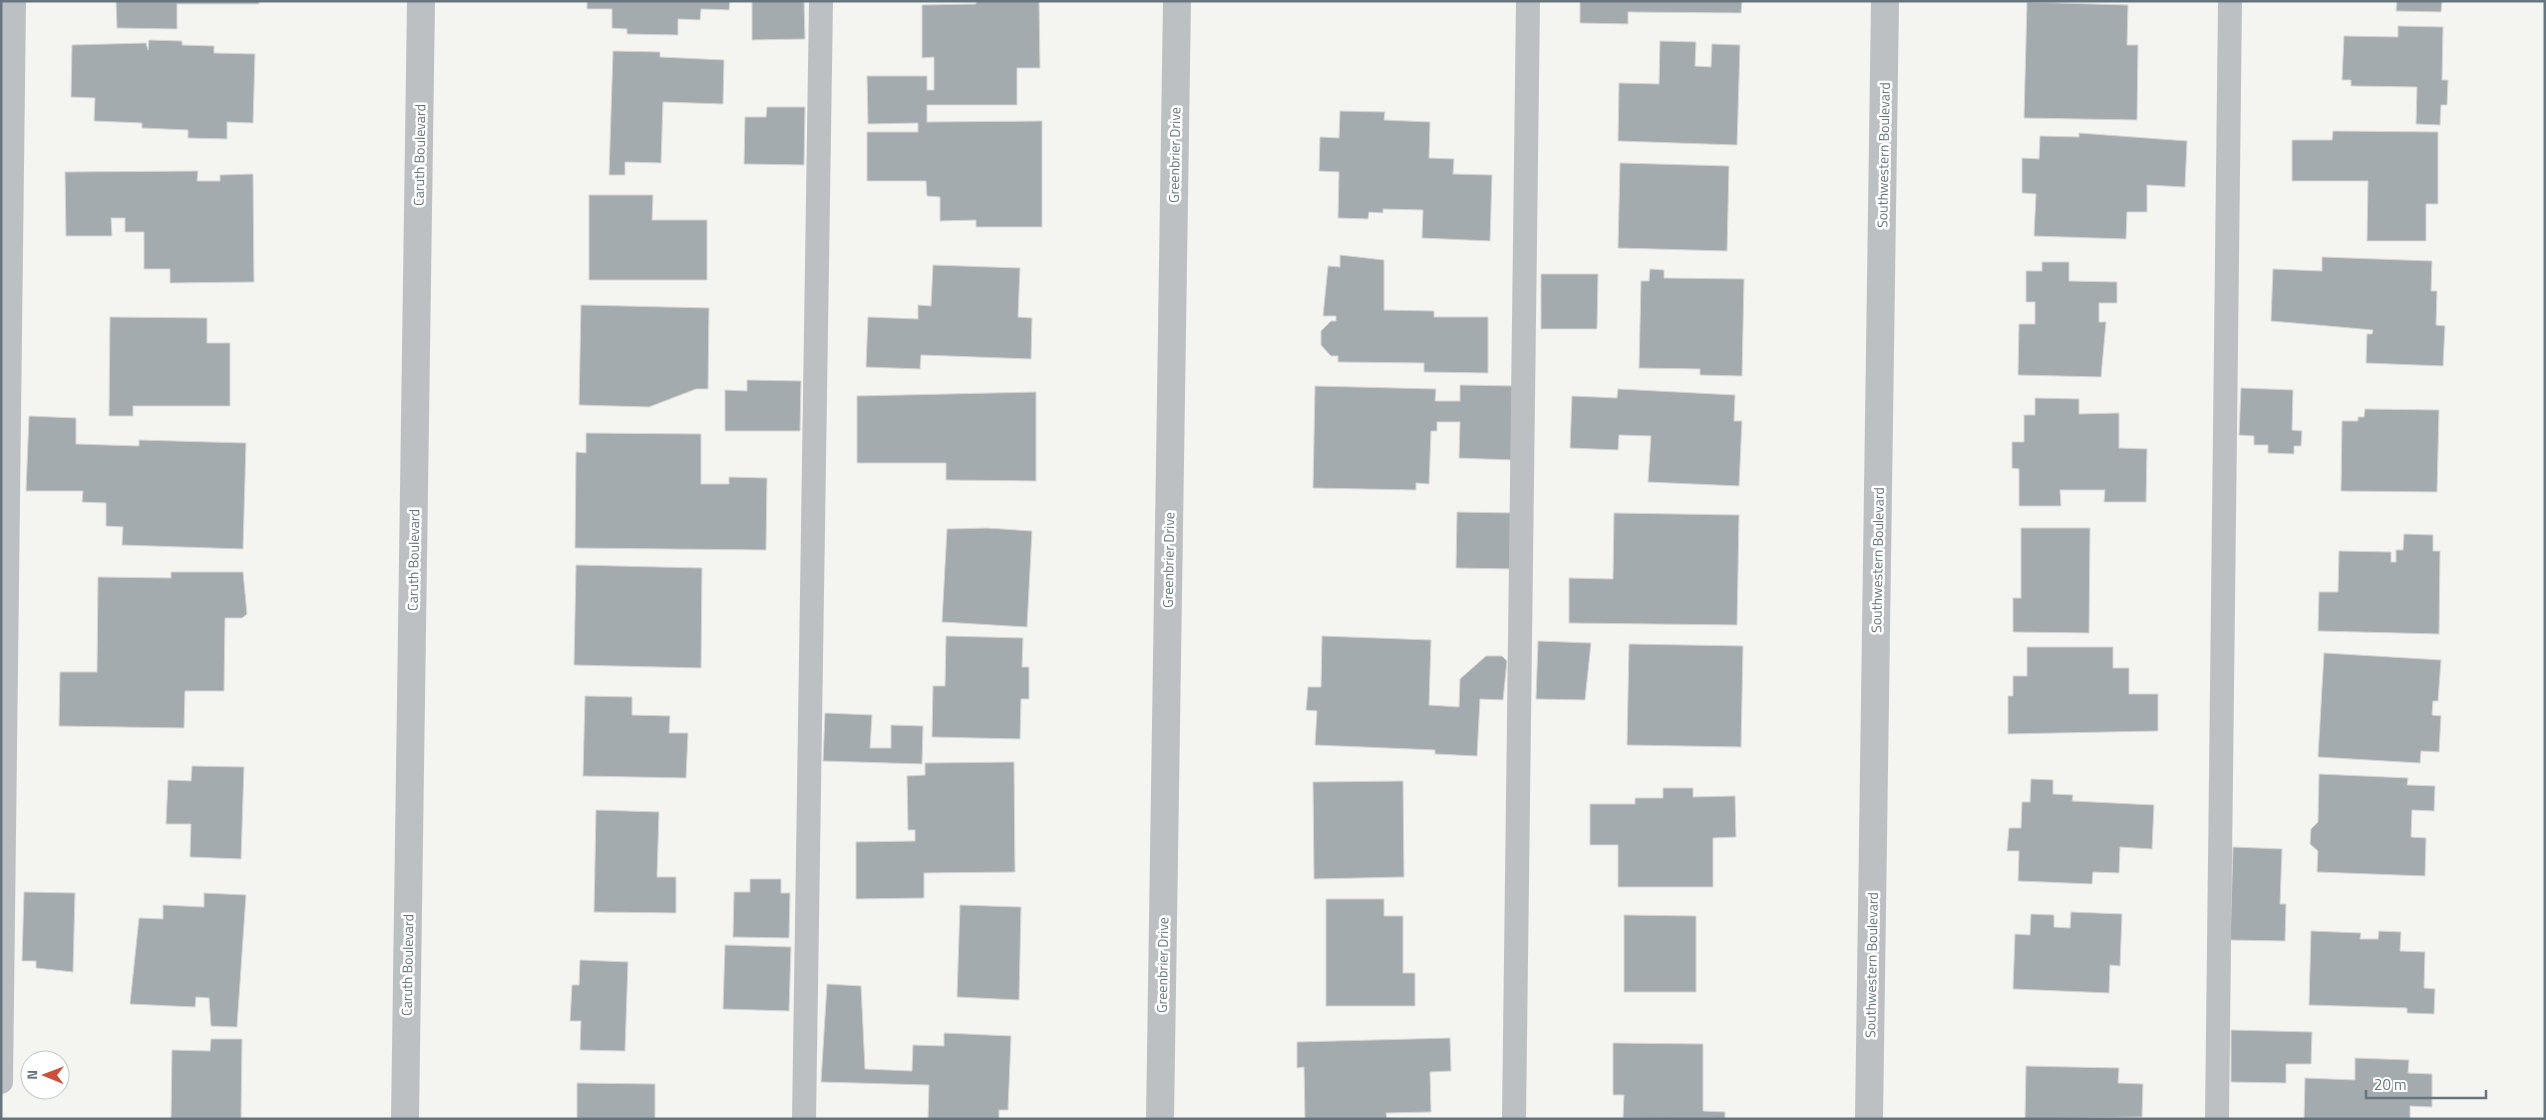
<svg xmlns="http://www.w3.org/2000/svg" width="2546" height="1120" font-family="'Titillium Web',sans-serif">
  <rect width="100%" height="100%" fill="#f4f4f1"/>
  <g fill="#a4abaf" stroke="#d6d5d4">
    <path d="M 116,1 L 259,1 L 259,4 L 177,4 L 177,29 L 117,28 Z"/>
    <path d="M 587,1 L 730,1 L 729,10 L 701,9 L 700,20 L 678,19 L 678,35 L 627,34 L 627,29 L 612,28 L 612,9 L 587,9 Z"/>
    <path d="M 752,1 L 804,1 L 805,39 L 752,40 Z"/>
    <path d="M 976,1 L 1039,1 L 1040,68 L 1017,68 L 1017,105 L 927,105 L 927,122 L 1042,121 L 1042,227 L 976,227 L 976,220 L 940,221 L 940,197 L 927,196 L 926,181 L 867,181 L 867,132 L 918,132 L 918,123 L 868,124 L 867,76 L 927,76 L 927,90 L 934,90 L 934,57 L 922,58 L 922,5 L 976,4 Z"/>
    <path d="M 1580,1 L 1742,1 L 1741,13 L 1628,12 L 1628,24 L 1580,23 Z"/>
    <path d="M 2397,1 L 2442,1 L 2441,12 L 2396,11 Z"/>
    <path d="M 2027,2 L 2128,5 L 2127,45 L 2138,45 L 2137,120 L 2024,118 Z"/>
    <path d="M 2398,26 L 2443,27 L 2442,80 L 2448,80 L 2447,105 L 2441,105 L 2440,125 L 2416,124 L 2417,87 L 2351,86 L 2351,80 L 2342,80 L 2344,36 L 2398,37 Z"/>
    <path d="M 149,40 L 182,41 L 182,45 L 214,46 L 214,53 L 255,54 L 253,123 L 227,122 L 227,139 L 188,138 L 188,130 L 142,128 L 142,123 L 94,121 L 95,98 L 71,97 L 72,45 L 146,43 L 148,50 Z"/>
    <path d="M 1660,41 L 1696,42 L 1695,66 L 1711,67 L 1712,44 L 1740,45 L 1737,145 L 1618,141 L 1619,83 L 1659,84 Z"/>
    <path d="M 613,51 L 660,52 L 660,57 L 724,60 L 723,104 L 663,102 L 661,163 L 625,162 L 625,175 L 609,175 Z"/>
    <path d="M 767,107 L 805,107 L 804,165 L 744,164 L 745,117 L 766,117 Z"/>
    <path d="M 1340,111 L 1385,112 L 1384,120 L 1430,122 L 1429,158 L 1454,159 L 1453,174 L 1492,175 L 1490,241 L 1422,238 L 1423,210 L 1383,209 L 1383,213 L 1369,212 L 1368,219 L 1338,218 L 1339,172 L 1319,171 L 1320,137 L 1339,138 Z"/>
    <path d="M 2333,131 L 2438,132 L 2438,204 L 2426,204 L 2426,241 L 2367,241 L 2368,181 L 2292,181 L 2292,140 L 2332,140 Z"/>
    <path d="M 2079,133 L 2187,141 L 2185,187 L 2147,185 L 2147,212 L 2127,212 L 2126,239 L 2034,236 L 2036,194 L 2022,193 L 2022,158 L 2039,159 L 2040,136 L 2079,137 Z"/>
    <path d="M 1620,163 L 1729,166 L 1727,251 L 1618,248 Z"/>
    <path d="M 198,171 L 197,181 L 220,181 L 220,175 L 253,174 L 254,282 L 170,283 L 170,269 L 144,269 L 144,232 L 125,232 L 125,218 L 111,218 L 112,236 L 66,236 L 65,172 Z"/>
    <path d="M 589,195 L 653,195 L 652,220 L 707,220 L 707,280 L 589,280 Z"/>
    <path d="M 1340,255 L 1384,260 L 1384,310 L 1434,311 L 1434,317 L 1488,317 L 1488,373 L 1424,372 L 1424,363 L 1338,362 L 1338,356 L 1331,356 L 1321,345 L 1321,331 L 1331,321 L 1336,321 L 1336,316 L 1323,316 L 1328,266 L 1340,267 Z"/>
    <path d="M 2322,257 L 2432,261 L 2431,291 L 2437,291 L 2436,325 L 2445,326 L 2443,366 L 2366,363 L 2367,334 L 2372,334 L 2373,330 L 2271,321 L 2273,269 L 2322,271 Z"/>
    <path d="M 2042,262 L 2069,262 L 2069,281 L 2117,282 L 2117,303 L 2099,303 L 2099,322 L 2106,322 L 2101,377 L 2018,375 L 2019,324 L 2035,324 L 2035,302 L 2026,302 L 2026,271 L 2042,271 Z"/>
    <path d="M 933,265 L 1020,268 L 1018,317 L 1032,318 L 1031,359 L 921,355 L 920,369 L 866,367 L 868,317 L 918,319 L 918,305 L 931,306 Z"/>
    <path d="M 1650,269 L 1664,270 L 1664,278 L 1744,279 L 1742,376 L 1700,375 L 1700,369 L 1639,368 L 1641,281 L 1649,281 Z"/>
    <path d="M 1541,274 L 1598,274 L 1597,329 L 1541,329 Z"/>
    <path d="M 581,305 L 709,308 L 708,389 L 696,389 L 649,407 L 579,405 Z"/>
    <path d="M 110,317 L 207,318 L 207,343 L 230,343 L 230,406 L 133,406 L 133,416 L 109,416 Z"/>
    <path d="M 747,380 L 801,381 L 800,431 L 725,431 L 725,390 L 747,391 Z"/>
    <path d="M 1460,385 L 1513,386 L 1512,460 L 1459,458 L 1460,422 L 1437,422 L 1437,431 L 1431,431 L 1429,484 L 1416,483 L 1416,490 L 1313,488 L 1315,386 L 1436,389 L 1435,401 L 1460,401 Z"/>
    <path d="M 2241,388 L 2293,390 L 2292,430 L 2302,431 L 2301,446 L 2294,446 L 2294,454 L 2268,453 L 2268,445 L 2254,445 L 2254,436 L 2239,435 Z"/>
    <path d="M 1618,389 L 1735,395 L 1734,421 L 1742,421 L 1739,486 L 1648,482 L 1651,436 L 1619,435 L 1618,450 L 1570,448 L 1572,396 L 1617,398 Z"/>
    <path d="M 1036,392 L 1036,481 L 946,480 L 946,463 L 857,463 L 857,396 Z"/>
    <path d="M 2035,398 L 2079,399 L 2079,414 L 2119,413 L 2119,448 L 2147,449 L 2146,502 L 2104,502 L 2105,490 L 2060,490 L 2061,506 L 2019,506 L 2019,469 L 2012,468 L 2012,442 L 2024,442 L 2024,415 L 2035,415 Z"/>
    <path d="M 2365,409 L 2439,410 L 2437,492 L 2341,491 L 2342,421 L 2358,421 L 2358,417 L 2364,417 Z"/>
    <path d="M 29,416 L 76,418 L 76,444 L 139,446 L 139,440 L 246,443 L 243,549 L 122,545 L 123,527 L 106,526 L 106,503 L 82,502 L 83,491 L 26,491 Z"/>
    <path d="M 586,433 L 701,434 L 701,484 L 729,484 L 729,477 L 767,478 L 766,550 L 575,548 L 576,452 L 586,453 Z"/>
    <path d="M 1457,512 L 1515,513 L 1514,569 L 1456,568 Z"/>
    <path d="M 1614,513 L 1739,515 L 1737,625 L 1569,623 L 1569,578 L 1613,579 Z"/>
    <path d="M 987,528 L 1032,531 L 1027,627 L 942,622 L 947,529 Z"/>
    <path d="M 2021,528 L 2090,528 L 2089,633 L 2013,632 L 2013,598 L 2021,598 Z"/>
    <path d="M 2404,534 L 2433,535 L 2433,551 L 2440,551 L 2439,634 L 2318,631 L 2319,592 L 2338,592 L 2339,551 L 2391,552 L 2391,562 L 2396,562 L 2396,550 L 2403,550 Z"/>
    <path d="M 576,565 L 702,568 L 701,668 L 574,665 Z"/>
    <path d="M 171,572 L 243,572 L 247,614 L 242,618 L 225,618 L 224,691 L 185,691 L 184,728 L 59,726 L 60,672 L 97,672 L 98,577 L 171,578 Z"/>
    <path d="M 946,636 L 1023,638 L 1022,667 L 1029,667 L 1029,699 L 1021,699 L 1020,739 L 932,737 L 933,686 L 945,686 Z"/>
    <path d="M 1322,636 L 1431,640 L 1429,705 L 1459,707 L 1460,679 L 1486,656 L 1502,656 L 1507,661 L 1503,700 L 1480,699 L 1477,756 L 1435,754 L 1435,750 L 1315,745 L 1317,711 L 1306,710 L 1308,687 L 1321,687 Z"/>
    <path d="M 1538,641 L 1591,643 L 1585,700 L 1536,699 Z"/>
    <path d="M 1629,644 L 1743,646 L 1741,747 L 1627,745 Z"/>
    <path d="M 2027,647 L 2113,647 L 2113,668 L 2129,668 L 2129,694 L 2158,694 L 2158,731 L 2008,734 L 2008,696 L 2013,696 L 2013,676 L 2027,676 Z"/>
    <path d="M 2324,653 L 2441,660 L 2438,701 L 2433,701 L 2432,715 L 2441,716 L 2439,752 L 2421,751 L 2420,763 L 2318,757 Z"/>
    <path d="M 585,696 L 632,697 L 632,715 L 670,716 L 669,733 L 688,733 L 686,778 L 583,776 Z"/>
    <path d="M 825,713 L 872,715 L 870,748 L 891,748 L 891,725 L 923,726 L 922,764 L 823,761 Z"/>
    <path d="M 1014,762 L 1015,872 L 924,873 L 924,898 L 856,899 L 856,842 L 915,841 L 915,830 L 908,830 L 907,776 L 925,775 L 925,763 Z"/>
    <path d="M 192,766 L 244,767 L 241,859 L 190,857 L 191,824 L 166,824 L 168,780 L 191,781 Z"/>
    <path d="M 2319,774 L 2408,778 L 2407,785 L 2435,786 L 2434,811 L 2412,810 L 2411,837 L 2426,838 L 2425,876 L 2317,872 L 2318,851 L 2310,844 L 2311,829 L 2318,822 Z"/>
    <path d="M 2031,779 L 2053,780 L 2053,794 L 2073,795 L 2072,801 L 2154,805 L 2152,849 L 2120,847 L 2119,873 L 2093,872 L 2092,884 L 2018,881 L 2019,851 L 2007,851 L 2009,828 L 2021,828 L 2022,802 L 2030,802 Z"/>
    <path d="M 1403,781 L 1404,877 L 1314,879 L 1313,782 Z"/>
    <path d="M 1663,788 L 1693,788 L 1693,797 L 1735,796 L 1736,837 L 1713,838 L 1713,887 L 1618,887 L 1618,845 L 1590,845 L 1590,804 L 1635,804 L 1635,798 L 1663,798 Z"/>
    <path d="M 596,810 L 659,812 L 657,877 L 676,877 L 676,913 L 594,912 Z"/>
    <path d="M 2233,847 L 2282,849 L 2280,904 L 2286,904 L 2285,941 L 2230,940 Z"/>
    <path d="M 750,879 L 781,879 L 781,893 L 790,893 L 789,938 L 733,937 L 734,892 L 750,892 Z"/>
    <path d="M 24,892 L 75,893 L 73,972 L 36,968 L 36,961 L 22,961 Z"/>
    <path d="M 204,893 L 246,895 L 237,1027 L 211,1026 L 209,998 L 196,997 L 195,1007 L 130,1004 L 139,918 L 163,919 L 163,905 L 204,907 Z"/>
    <path d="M 1326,899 L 1384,899 L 1384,916 L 1403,916 L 1403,973 L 1415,973 L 1415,1006 L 1326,1006 Z"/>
    <path d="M 960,905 L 1021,907 L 1019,1000 L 957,997 Z"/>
    <path d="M 2071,912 L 2122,914 L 2120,966 L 2110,965 L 2109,993 L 2013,989 L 2015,934 L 2030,935 L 2031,914 L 2054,915 L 2054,927 L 2070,928 Z"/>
    <path d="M 1624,915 L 1696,916 L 1696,992 L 1624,992 Z"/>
    <path d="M 2311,931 L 2361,933 L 2360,939 L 2378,939 L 2379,931 L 2401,932 L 2400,951 L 2425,952 L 2424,988 L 2435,989 L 2434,1014 L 2407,1013 L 2407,1008 L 2309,1005 Z"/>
    <path d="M 725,945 L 791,947 L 789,1011 L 723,1009 Z"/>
    <path d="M 580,960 L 628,962 L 625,1051 L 580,1050 L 581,1021 L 570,1021 L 572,985 L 579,985 Z"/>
    <path d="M 827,984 L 861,986 L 865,1069 L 912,1071 L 913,1045 L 944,1046 L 944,1033 L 1011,1036 L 1008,1110 L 999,1110 L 999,1119 L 928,1119 L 929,1085 L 821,1082 Z"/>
    <path d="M 2231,1030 L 2312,1032 L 2311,1064 L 2286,1064 L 2286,1083 L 2231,1082 Z"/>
    <path d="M 1450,1038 L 1451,1071 L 1430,1072 L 1431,1112 L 1386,1113 L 1387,1119 L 1305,1119 L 1304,1067 L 1297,1068 L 1297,1042 Z"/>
    <path d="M 211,1039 L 242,1039 L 241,1119 L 171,1119 L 172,1050 L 210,1051 Z"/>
    <path d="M 1613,1043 L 1703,1044 L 1703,1111 L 1725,1112 L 1725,1119 L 1623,1118 L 1624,1095 L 1613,1095 Z"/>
    <path d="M 2355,1058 L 2409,1060 L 2408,1073 L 2432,1074 L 2432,1107 L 2410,1106 L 2410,1119 L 2304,1119 L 2305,1078 L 2355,1080 Z"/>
    <path d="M 2026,1066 L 2119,1068 L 2118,1083 L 2143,1084 L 2142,1117 L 2025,1119 Z"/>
    <path d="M 577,1083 L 655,1084 L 655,1119 L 577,1119 Z"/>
  </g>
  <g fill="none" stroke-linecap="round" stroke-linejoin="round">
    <g stroke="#bcc0c2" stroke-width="24">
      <path d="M 1,1082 L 14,1"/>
      <path d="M 804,1119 L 821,1"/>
      <path d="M 1514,1119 L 1528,1"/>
      <path d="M 2217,1119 L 2230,1"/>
    </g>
    <g stroke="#bcc0c2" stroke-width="28">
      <path d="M 405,1119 L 421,1"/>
      <path d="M 1160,1119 L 1177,1"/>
    </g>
    <path stroke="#bcc0c2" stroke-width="28" d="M 1869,1119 L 1885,1"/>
  </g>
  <g text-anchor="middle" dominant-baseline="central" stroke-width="5" stroke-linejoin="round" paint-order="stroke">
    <g font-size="14" fill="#67767e" stroke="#fff">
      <text transform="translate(419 155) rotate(-89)">Caruth Boulevard</text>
      <text transform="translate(1174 155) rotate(-89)">Greenbrier Drive</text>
      <text transform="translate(1883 155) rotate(-89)">Southwestern Boulevard</text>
      <text transform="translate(413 560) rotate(-89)">Caruth Boulevard</text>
      <text transform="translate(1168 560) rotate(-89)">Greenbrier Drive</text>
      <text transform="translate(1877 560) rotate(-89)">Southwestern Boulevard</text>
      <text transform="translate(407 965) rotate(-89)">Caruth Boulevard</text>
      <text transform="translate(1162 965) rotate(-89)">Greenbrier Drive</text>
      <text transform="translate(1871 965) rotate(-89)">Southwestern Boulevard</text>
    </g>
  </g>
  <rect width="2546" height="1120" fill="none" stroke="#67767e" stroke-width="5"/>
  <g transform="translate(45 1075) rotate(271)"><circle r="24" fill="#ffffff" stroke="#c2c8cb"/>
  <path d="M0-4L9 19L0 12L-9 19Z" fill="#cb503b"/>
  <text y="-8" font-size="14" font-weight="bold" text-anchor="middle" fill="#67767e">N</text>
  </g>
  <path d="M2366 1090v8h120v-8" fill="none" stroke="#67767e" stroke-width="2.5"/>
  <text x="2374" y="1090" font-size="15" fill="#67767e" stroke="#ffffff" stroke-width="4" paint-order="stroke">20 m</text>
</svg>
